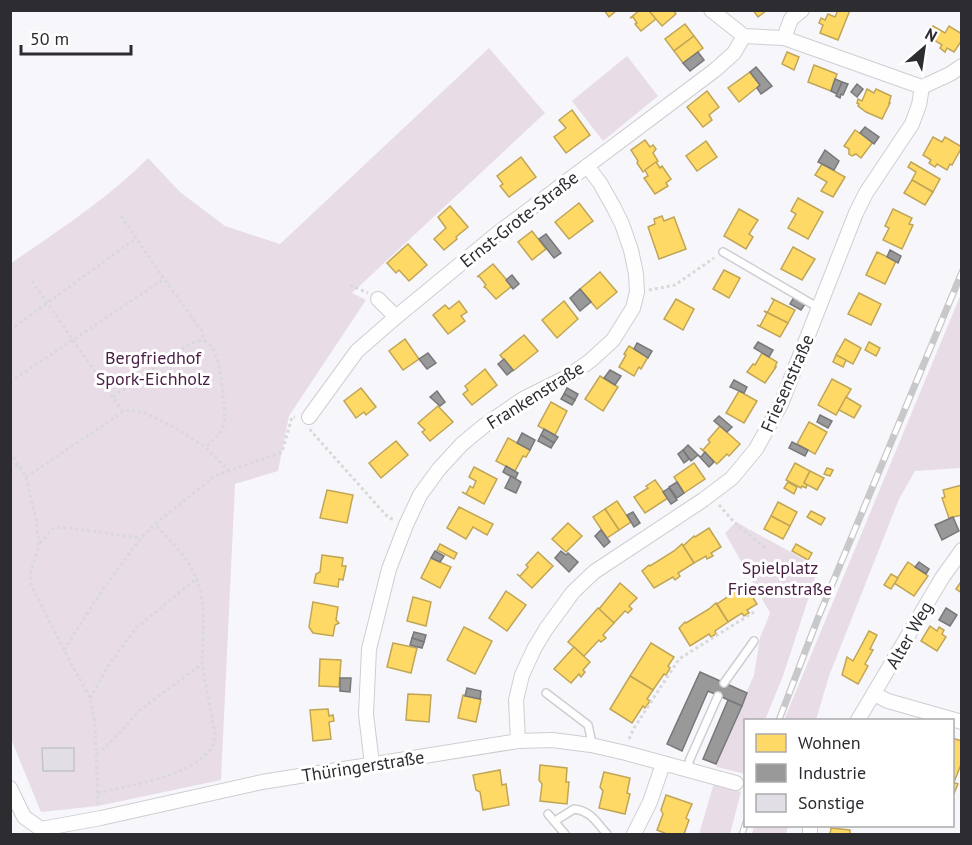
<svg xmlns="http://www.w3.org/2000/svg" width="972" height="845" font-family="'PT Sans',sans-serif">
  <rect width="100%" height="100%" fill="#f7f7fb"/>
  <g fill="#e8dce7">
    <path d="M 489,48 L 545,113 L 352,293 L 366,300 L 289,416 L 278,471 L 235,484 L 221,780 L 98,806 L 41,812 L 11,739 L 10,264 C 57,231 108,199 148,158 L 180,192 L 225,226 L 280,244 Z"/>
    <path d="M 627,56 L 658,96 L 603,141 L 572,101 Z"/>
    <path d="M 961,294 L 961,468 L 915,471 L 899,499 L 829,676 L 816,720 L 784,720 Z"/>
    <path d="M 736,522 L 807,561 L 808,560 L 819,566 L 783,676 L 765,720 L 746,720 L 745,774 L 717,767 L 716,764 L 754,675 L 760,638 L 770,613 L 725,533 Z"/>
    <path d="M 714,783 L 741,792 L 730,834 L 699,834 Z"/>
    <path d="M 754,826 L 788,826 L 786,834 L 752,834 Z"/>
  </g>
  <g fill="#ffd966" stroke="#c0a556" stroke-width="1.5">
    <path d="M 604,10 L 617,10 L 609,17 Z"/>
    <path d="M 640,10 L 649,10 L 656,19 L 641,31 L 635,24 L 637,23 L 633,17 L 630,18 Z"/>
    <path d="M 652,10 L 673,10 L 676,14 L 662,26 L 650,12 Z"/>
    <path d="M 753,10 L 767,10 L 758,17 Z"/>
    <path d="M 838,10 L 850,10 L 838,40 L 820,33 L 823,25 L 819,23 L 821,18 L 825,20 L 828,14 L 835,17 Z"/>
    <path d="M 685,24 L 694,36 L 674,51 L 665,39 Z"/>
    <path d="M 933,26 L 945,33 L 949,26 L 962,34 L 962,40 L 954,52 L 947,48 L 945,52 L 940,48 L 942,45 L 928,36 Z"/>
    <path d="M 694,36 L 703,48 L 683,63 L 674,51 Z"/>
    <path d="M 787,52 L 799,57 L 794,70 L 782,64 Z"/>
    <path d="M 814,65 L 837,74 L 831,91 L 808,82 Z"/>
    <path d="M 750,72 L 760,85 L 739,102 L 728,88 Z"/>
    <path d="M 867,89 L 874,93 L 876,89 L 891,96 L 889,103 L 890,103 L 882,119 L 866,112 L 858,106 L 859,104 L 857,103 L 858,99 L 862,101 Z"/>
    <path d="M 707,91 L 719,107 L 709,115 L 712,120 L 703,127 L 687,107 Z"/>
    <path d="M 572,110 L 590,135 L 566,153 L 554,137 L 566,128 L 559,120 Z"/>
    <path d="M 855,130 L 873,142 L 861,158 L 856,154 L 852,156 L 849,154 L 849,149 L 844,146 Z"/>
    <path d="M 933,137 L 942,142 L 945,137 L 962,147 L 952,165 L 950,164 L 947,170 L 937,164 L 935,167 L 929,163 L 931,160 L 923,155 Z"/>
    <path d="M 645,140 L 650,147 L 653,145 L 656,149 L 653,153 L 658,161 L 643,172 L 637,163 L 638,161 L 631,150 Z"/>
    <path d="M 706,141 L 717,157 L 697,171 L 686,156 Z"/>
    <path d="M 521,157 L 536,177 L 509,197 L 500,186 L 503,184 L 497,176 Z"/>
    <path d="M 656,162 L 660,168 L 662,166 L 671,179 L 666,183 L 668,186 L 655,194 L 644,178 L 648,176 L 645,170 Z"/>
    <path d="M 911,162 L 940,179 L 933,192 L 912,180 L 916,172 L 908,167 Z"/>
    <path d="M 822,164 L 845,177 L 833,197 L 821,191 L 827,182 L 815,175 Z"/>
    <path d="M 912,180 L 933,192 L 925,205 L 904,193 Z"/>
    <path d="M 798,198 L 823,212 L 808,239 L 788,228 L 796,214 L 791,211 Z"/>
    <path d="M 579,203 L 593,221 L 569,239 L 555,222 Z"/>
    <path d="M 450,206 L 468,227 L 456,237 L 457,239 L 444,250 L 434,239 L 446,228 L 438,217 Z"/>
    <path d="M 739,209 L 758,220 L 749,234 L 753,237 L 746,249 L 724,236 Z"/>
    <path d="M 893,209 L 912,218 L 909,224 L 913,225 L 902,249 L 883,240 L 889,228 L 885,226 Z"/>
    <path d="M 662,216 L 664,221 L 674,217 L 686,249 L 659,259 L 648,227 L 655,224 L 654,219 Z"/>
    <path d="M 532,231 L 546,249 L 532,260 L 518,242 Z"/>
    <path d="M 408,244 L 427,265 L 409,281 L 399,270 L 396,273 L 387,263 Z"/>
    <path d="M 793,247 L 815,259 L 802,280 L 781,269 Z"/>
    <path d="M 877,252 L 896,261 L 885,284 L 866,275 Z"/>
    <path d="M 493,264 L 512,286 L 496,299 L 486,288 L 484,287 L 486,285 L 479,276 L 477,277 Z"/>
    <path d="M 724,270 L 740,278 L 729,298 L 713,289 Z"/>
    <path d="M 600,272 L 617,292 L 597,309 L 580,289 Z"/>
    <path d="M 859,293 L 881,304 L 871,325 L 848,314 Z"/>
    <path d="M 771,298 L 795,310 L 788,323 L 764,311 L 767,313 L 774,300 Z"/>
    <path d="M 676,299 L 694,309 L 683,330 L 664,319 Z"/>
    <path d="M 459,301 L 467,312 L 461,316 L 465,321 L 448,334 L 433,315 L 445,305 L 449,309 Z"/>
    <path d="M 564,301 L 578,319 L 557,338 L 542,320 Z"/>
    <path d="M 764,311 L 788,323 L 780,337 L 757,325 L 760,326 L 767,313 Z"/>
    <path d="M 524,335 L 538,351 L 513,371 L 500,355 Z"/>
    <path d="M 405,339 L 419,359 L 403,370 L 389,351 Z"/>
    <path d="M 845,339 L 861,348 L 853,364 L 836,355 Z"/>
    <path d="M 869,342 L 880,348 L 876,356 L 865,350 Z"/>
    <path d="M 629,346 L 648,357 L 641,369 L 639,367 L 634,376 L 619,367 L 626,355 L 624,354 Z"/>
    <path d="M 762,353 L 777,362 L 775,367 L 776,367 L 765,383 L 747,372 L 753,364 L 755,365 Z"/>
    <path d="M 836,355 L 846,360 L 843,367 L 833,362 Z"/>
    <path d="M 485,369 L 497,385 L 472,405 L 463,394 L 468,390 L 465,386 Z"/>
    <path d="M 600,376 L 618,387 L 603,411 L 585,399 Z"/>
    <path d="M 832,379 L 851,389 L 836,415 L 818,405 Z"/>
    <path d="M 361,388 L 376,407 L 366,415 L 364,412 L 356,418 L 344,401 Z"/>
    <path d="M 739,391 L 757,401 L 744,423 L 726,413 Z"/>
    <path d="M 846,397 L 861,406 L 854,418 L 839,410 Z"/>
    <path d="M 551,402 L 567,411 L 555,435 L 538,426 Z"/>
    <path d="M 438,406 L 453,422 L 430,441 L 422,432 L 425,430 L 418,423 Z"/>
    <path d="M 809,422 L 827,432 L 815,454 L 797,444 Z"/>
    <path d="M 720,426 L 740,444 L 729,456 L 727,454 L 717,464 L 700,448 L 703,450 L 710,442 L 708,440 Z"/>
    <path d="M 508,438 L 530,450 L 526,457 L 523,456 L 515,471 L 496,461 Z"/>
    <path d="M 396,441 L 408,455 L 381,478 L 369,463 Z"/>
    <path d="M 694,463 L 705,479 L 684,493 L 674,477 Z"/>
    <path d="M 795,463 L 810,471 L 804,483 L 807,485 L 806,488 L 802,486 L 801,488 L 786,480 Z"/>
    <path d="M 474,467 L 497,479 L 484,504 L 462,492 L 466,494 L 470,486 L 473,488 L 476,481 L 469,477 Z"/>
    <path d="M 827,468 L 833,470 L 830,476 L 824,474 Z"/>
    <path d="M 810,471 L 824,478 L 817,490 L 804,483 Z"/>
    <path d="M 655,480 L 668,498 L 645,513 L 634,497 L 648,488 L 646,486 Z"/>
    <path d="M 788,482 L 797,487 L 794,494 L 784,488 Z"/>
    <path d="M 962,485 L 962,515 L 949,518 L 942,498 L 945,497 L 943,490 Z"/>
    <path d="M 327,490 L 353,495 L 347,523 L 320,518 Z"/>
    <path d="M 617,501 L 631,522 L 619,530 L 605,509 Z"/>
    <path d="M 778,502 L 797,512 L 790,526 L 771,516 Z"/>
    <path d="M 459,507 L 493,524 L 487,535 L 473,527 L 466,539 L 447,528 Z"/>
    <path d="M 605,509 L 619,530 L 607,538 L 593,517 Z"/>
    <path d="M 811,511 L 825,518 L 821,525 L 807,517 Z"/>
    <path d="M 771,516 L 790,526 L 783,539 L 764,529 Z"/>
    <path d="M 568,523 L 582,536 L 566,552 L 552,539 Z"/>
    <path d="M 709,528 L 721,547 L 711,553 L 713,556 L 707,559 L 706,556 L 694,563 L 683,546 L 694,536 L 695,537 Z"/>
    <path d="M 440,544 L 457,553 L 454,559 L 437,550 Z"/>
    <path d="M 682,544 L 694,563 L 678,573 L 680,576 L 675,580 L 673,577 L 654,588 L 642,571 L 649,565 L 650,566 L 674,551 Z"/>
    <path d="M 796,544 L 812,553 L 808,560 L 792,551 Z"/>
    <path d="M 538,552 L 553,566 L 532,588 L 517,574 L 520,576 L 528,567 L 526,565 Z"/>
    <path d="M 322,555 L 343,558 L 342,566 L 346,566 L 343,580 L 339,579 L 338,587 L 314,583 L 316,574 L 320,572 Z"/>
    <path d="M 431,558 L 451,567 L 440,588 L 421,578 Z"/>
    <path d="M 908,562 L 928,576 L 914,596 L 894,583 Z"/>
    <path d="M 891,574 L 898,578 L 891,589 L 884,585 Z"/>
    <path d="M 962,580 L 962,593 L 956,589 Z"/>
    <path d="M 620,583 L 637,598 L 629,606 L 632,609 L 628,613 L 625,611 L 614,623 L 599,609 Z"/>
    <path d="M 745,585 L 757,604 L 747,610 L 749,613 L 744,616 L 742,613 L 728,622 L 717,604 Z"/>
    <path d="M 506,591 L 526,605 L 507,631 L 489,618 Z"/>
    <path d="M 413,597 L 431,602 L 426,626 L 407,621 Z"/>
    <path d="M 313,602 L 338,607 L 336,620 L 339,623 L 335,625 L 333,636 L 313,633 L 309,627 Z"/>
    <path d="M 716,603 L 728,622 L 715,631 L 716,634 L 711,637 L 709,634 L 690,646 L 679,628 L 685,622 L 686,623 L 709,609 Z"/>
    <path d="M 598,608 L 614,623 L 603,635 L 606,638 L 601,642 L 599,640 L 584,656 L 568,642 Z"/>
    <path d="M 930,626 L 937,631 L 939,627 L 944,630 L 942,634 L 946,637 L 937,651 L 921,641 Z"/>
    <path d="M 464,627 L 492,641 L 475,674 L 447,660 Z"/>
    <path d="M 869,631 L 877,635 L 870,649 L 873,650 L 865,664 L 868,666 L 858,684 L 842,675 L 847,657 L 853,661 Z"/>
    <path d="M 393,643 L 417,648 L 411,673 L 387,667 Z"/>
    <path d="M 651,643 L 674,657 L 668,666 L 670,668 L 666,675 L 664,674 L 653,690 L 630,676 Z"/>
    <path d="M 574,647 L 590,662 L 583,670 L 585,672 L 581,677 L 579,674 L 571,683 L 554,669 Z"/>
    <path d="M 320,659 L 341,660 L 339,687 L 319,686 Z"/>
    <path d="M 630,676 L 653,690 L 647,699 L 650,701 L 645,708 L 643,706 L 632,723 L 610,709 Z"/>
    <path d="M 408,694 L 431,695 L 429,722 L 406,720 Z"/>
    <path d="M 463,695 L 481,699 L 476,722 L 458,718 Z"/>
    <path d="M 328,709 L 329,716 L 333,715 L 334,721 L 329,722 L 331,739 L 313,741 L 310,710 Z"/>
    <path d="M 952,738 L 962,741 L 962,762 L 954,782 L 952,782 Z"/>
    <path d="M 540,765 L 567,768 L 566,782 L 569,782 L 567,804 L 540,801 L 542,784 L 539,780 Z"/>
    <path d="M 500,770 L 502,785 L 506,784 L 509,805 L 483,810 L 480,792 L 476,790 L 473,775 Z"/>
    <path d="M 604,772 L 630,778 L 627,793 L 630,794 L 625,814 L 599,808 L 603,791 L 600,787 Z"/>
    <path d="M 952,782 L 958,784 L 952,798 Z"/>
    <path d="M 666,795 L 692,804 L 686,818 L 689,820 L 684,834 L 667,834 L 657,830 L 663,814 L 661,810 Z"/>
    <path d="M 831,828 L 850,830 L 850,834 L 830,834 Z"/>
  </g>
  <g fill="#999" stroke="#78787a" stroke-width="1.5">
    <path d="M 698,52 L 704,60 L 690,71 L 683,63 Z"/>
    <path d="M 756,67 L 772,86 L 761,94 L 757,88 L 760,85 L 750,72 Z"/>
    <path d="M 835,79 L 842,82 L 837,94 L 831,91 Z"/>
    <path d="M 842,82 L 848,84 L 843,95 L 841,94 L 840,98 L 836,96 Z"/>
    <path d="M 857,84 L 863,89 L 857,97 L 851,92 Z"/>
    <path d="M 865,127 L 879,137 L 874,144 L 860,133 Z"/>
    <path d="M 825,150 L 839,161 L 834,170 L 818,162 Z"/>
    <path d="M 546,234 L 561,253 L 554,258 L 539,239 Z"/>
    <path d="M 890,250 L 901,256 L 898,263 L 887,257 Z"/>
    <path d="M 512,275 L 519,284 L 513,289 L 506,280 Z"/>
    <path d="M 580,289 L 591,302 L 580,311 L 570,298 Z"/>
    <path d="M 794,297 L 805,304 L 801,310 L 790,304 Z"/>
    <path d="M 758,342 L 773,350 L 769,357 L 754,348 Z"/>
    <path d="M 637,343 L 652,351 L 648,358 L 634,349 Z"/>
    <path d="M 428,353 L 436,363 L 427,369 L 419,359 Z"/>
    <path d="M 504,359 L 513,370 L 507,375 L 498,364 Z"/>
    <path d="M 610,370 L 621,376 L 615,385 L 604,378 Z"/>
    <path d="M 734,380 L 747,387 L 744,393 L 730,387 Z"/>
    <path d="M 567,388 L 578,394 L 575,400 L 564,394 Z"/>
    <path d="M 437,391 L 445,402 L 440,406 L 430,397 Z"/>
    <path d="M 564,394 L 575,400 L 572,405 L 561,399 Z"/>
    <path d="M 820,415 L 832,421 L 828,428 L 817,422 Z"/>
    <path d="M 719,416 L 732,427 L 727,432 L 714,421 Z"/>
    <path d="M 544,429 L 558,437 L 554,443 L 541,435 Z"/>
    <path d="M 522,433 L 535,440 L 530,450 L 517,443 Z"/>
    <path d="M 541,435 L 554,443 L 551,448 L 538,441 Z"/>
    <path d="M 792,442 L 808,450 L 805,456 L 789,448 Z"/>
    <path d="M 688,445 L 698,455 L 691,461 L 683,450 Z"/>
    <path d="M 683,450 L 689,459 L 684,463 L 678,454 Z"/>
    <path d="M 705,452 L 714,462 L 709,467 L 698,455 L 701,457 Z"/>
    <path d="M 506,466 L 518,473 L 515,479 L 503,472 Z"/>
    <path d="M 511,476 L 521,482 L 516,493 L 505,488 Z"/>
    <path d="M 677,482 L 684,493 L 677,498 L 669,487 Z"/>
    <path d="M 669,488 L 677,500 L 671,504 L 663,492 Z"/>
    <path d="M 633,512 L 640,523 L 634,527 L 627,515 Z"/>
    <path d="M 953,517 L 959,531 L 942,540 L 935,525 Z"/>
    <path d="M 601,530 L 610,542 L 604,547 L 595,536 Z"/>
    <path d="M 435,551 L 444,556 L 440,562 L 431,558 Z"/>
    <path d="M 561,551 L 566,555 L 568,553 L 578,562 L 569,572 L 555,558 Z"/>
    <path d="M 919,562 L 929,569 L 926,574 L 915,567 Z"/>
    <path d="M 946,608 L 957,615 L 950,626 L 939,620 Z"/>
    <path d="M 414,632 L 426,635 L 424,642 L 412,638 Z"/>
    <path d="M 412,638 L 424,642 L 422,648 L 410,645 Z"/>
    <path d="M 700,672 L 747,693 L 742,706 L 708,691 L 682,751 L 667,744 Z"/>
    <path d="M 340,678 L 351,678 L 350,692 L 340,691 Z"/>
    <path d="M 467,688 L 481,691 L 480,699 L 465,696 Z"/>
    <path d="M 728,700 L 742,706 L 716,764 L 703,759 Z"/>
  </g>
  <path fill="#e1dee5" stroke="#c4c3c6" stroke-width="1.5" d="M 42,748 L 74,748 L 74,771 L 43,771 Z"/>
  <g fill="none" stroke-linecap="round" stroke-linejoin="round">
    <g stroke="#ceced2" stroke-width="10">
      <g id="lane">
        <path d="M 723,252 L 819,308"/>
        <path d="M 724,683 L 754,641"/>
        <path d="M 546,693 L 588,725 L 591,738 L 591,745"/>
        <path d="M 687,769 L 690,759 L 718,696"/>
        <path d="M 548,814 L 565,834"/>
        <path d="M 555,821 L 574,809 C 591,811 596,822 607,834"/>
      </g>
    </g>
    <g stroke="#ceced2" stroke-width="16">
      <g id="street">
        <path d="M 711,10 L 744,36 L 784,38 L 922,87 L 950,74 L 962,66"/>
        <path d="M 784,38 L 791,19 L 802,10"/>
        <path d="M 378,299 L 396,317"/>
        <path d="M 309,417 L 357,351 L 396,317 L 498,233 L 715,70 L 734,53 L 744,36"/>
        <path d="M 874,694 L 888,701 L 962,722"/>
        <path d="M 858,720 L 942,578 L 962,550"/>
        <path d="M 518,741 L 516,700 L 522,675 L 534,649 L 546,629 L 573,592 L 594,572 L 703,500 L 732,478 L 756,449 L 781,404 L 856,213 L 866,193 L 912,124 L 919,105 L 922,87"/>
        <path d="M 372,764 L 366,714 L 369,649 L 389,569 L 406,525 L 420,495 L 439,469 L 462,444 L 485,425 L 523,399 L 567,377 L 590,361 L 613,340 L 633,308 L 637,292 L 636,274 L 631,250 L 622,224 L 614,208 L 600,183 L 587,166"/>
        <path d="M 10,788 L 24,817 L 41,829 L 101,818 L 262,782 L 518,741 L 552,740 L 591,745 L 626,753 L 736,783"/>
        <path d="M 810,826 L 810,834"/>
        <path d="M 634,834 L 650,802 L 663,764"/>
      </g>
    </g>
    <g stroke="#d9d9db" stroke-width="3" stroke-dasharray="3 3" stroke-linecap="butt">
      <path d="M 121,216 L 164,279 L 202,331 L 204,341"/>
      <path d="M 32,281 L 123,412"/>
      <path d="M 350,285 L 368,293"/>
      <path d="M 649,290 L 675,285 L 714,258"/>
      <path d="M 10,330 L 135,239"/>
      <path d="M 10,382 L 164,279"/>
      <path d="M 113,397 L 186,346 C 191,344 198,339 204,341 C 222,345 223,401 225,417 C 224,433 216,437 205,447"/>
      <path d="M 310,429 L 311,431 L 384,513 L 389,518 L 395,520"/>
      <path d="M 10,452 L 26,477 L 36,520 L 39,545 L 30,575 L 31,584 L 64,650 L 90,698 L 95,724 L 98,804"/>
      <path d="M 10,470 L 19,464"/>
      <path d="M 26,477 L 123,412 L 130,410 L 143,412 L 172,426 L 205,447 L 229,471"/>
      <path d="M 719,505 L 735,523 L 765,548"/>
      <path d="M 40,543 L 52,529 L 61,527 L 141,538"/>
      <path d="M 64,650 L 103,589 L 141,538 L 155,524 L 215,476 L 282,452 L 292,417 L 295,417"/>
      <path d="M 90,698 L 108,666 L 136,628 L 197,578"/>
      <path d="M 629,739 L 634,728 L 679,659 L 754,612"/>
      <path d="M 97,754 L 109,744 L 140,710 L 202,664 C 203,633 208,596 191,567 C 182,551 167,538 155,524"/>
      <path d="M 98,793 C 130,785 187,777 208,752 C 213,747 214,742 215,735 L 202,664"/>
    </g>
    <use href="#lane" stroke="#fefefe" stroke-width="7"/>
    <use href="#street" stroke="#fefefe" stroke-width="14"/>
    <g stroke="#c8c8ca" stroke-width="7">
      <g id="rail">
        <path d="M 779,720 L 818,618 L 962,272"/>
        <path d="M 742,834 L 746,822"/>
      </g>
    </g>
    <use href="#rail" stroke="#fff" stroke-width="4.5" stroke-dasharray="14" stroke-linecap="butt"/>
  </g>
  <g text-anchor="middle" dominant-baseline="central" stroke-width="6" stroke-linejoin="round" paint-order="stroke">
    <g font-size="18" fill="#2c2c31" stroke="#fff">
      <text transform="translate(519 219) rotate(-38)">Ernst-Grote-Straße</text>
      <text transform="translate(787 383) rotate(-66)">Friesenstraße</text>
      <text transform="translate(535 395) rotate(-32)">Frankenstraße</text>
      <text transform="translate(909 635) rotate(-60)">Alter Weg</text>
      <text transform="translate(363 766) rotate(-9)">Thüringerstraße</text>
    </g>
    <g font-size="18" fill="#481f43" stroke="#fff">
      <text x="153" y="357">Bergfriedhof<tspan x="153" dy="21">Spork-Eichholz</tspan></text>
      <text x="780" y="567">Spielplatz<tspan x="780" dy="21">Friesenstraße</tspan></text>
    </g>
  </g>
  <rect width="972" height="845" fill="none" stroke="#2c2c31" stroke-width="24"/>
  <rect x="744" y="719" width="210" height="108" fill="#ffffff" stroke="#ababad" stroke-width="1.5"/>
  <rect x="756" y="734" width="30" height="18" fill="#ffd966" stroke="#ababad" stroke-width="1.5"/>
  <text x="798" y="749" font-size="18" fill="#2c2c31">Wohnen</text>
  <rect x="756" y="764" width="30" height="18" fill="#999999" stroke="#ababad" stroke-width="1.5"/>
  <text x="798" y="779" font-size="18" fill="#2c2c31">Industrie</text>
  <rect x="756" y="794" width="30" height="18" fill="#e1dee5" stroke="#ababad" stroke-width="1.5"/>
  <text x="798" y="809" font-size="18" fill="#2c2c31">Sonstige</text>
  <g transform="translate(924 48) rotate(29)" stroke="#ffffff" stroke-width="4.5" paint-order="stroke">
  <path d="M0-4.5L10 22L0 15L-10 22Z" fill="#2c2c31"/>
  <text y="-9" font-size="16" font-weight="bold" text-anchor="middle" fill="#2c2c31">N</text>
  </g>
  <path d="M21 45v9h110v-9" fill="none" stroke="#2c2c31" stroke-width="3"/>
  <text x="30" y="45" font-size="18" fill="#2c2c31" stroke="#ffffff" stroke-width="4.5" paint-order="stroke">50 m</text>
</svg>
